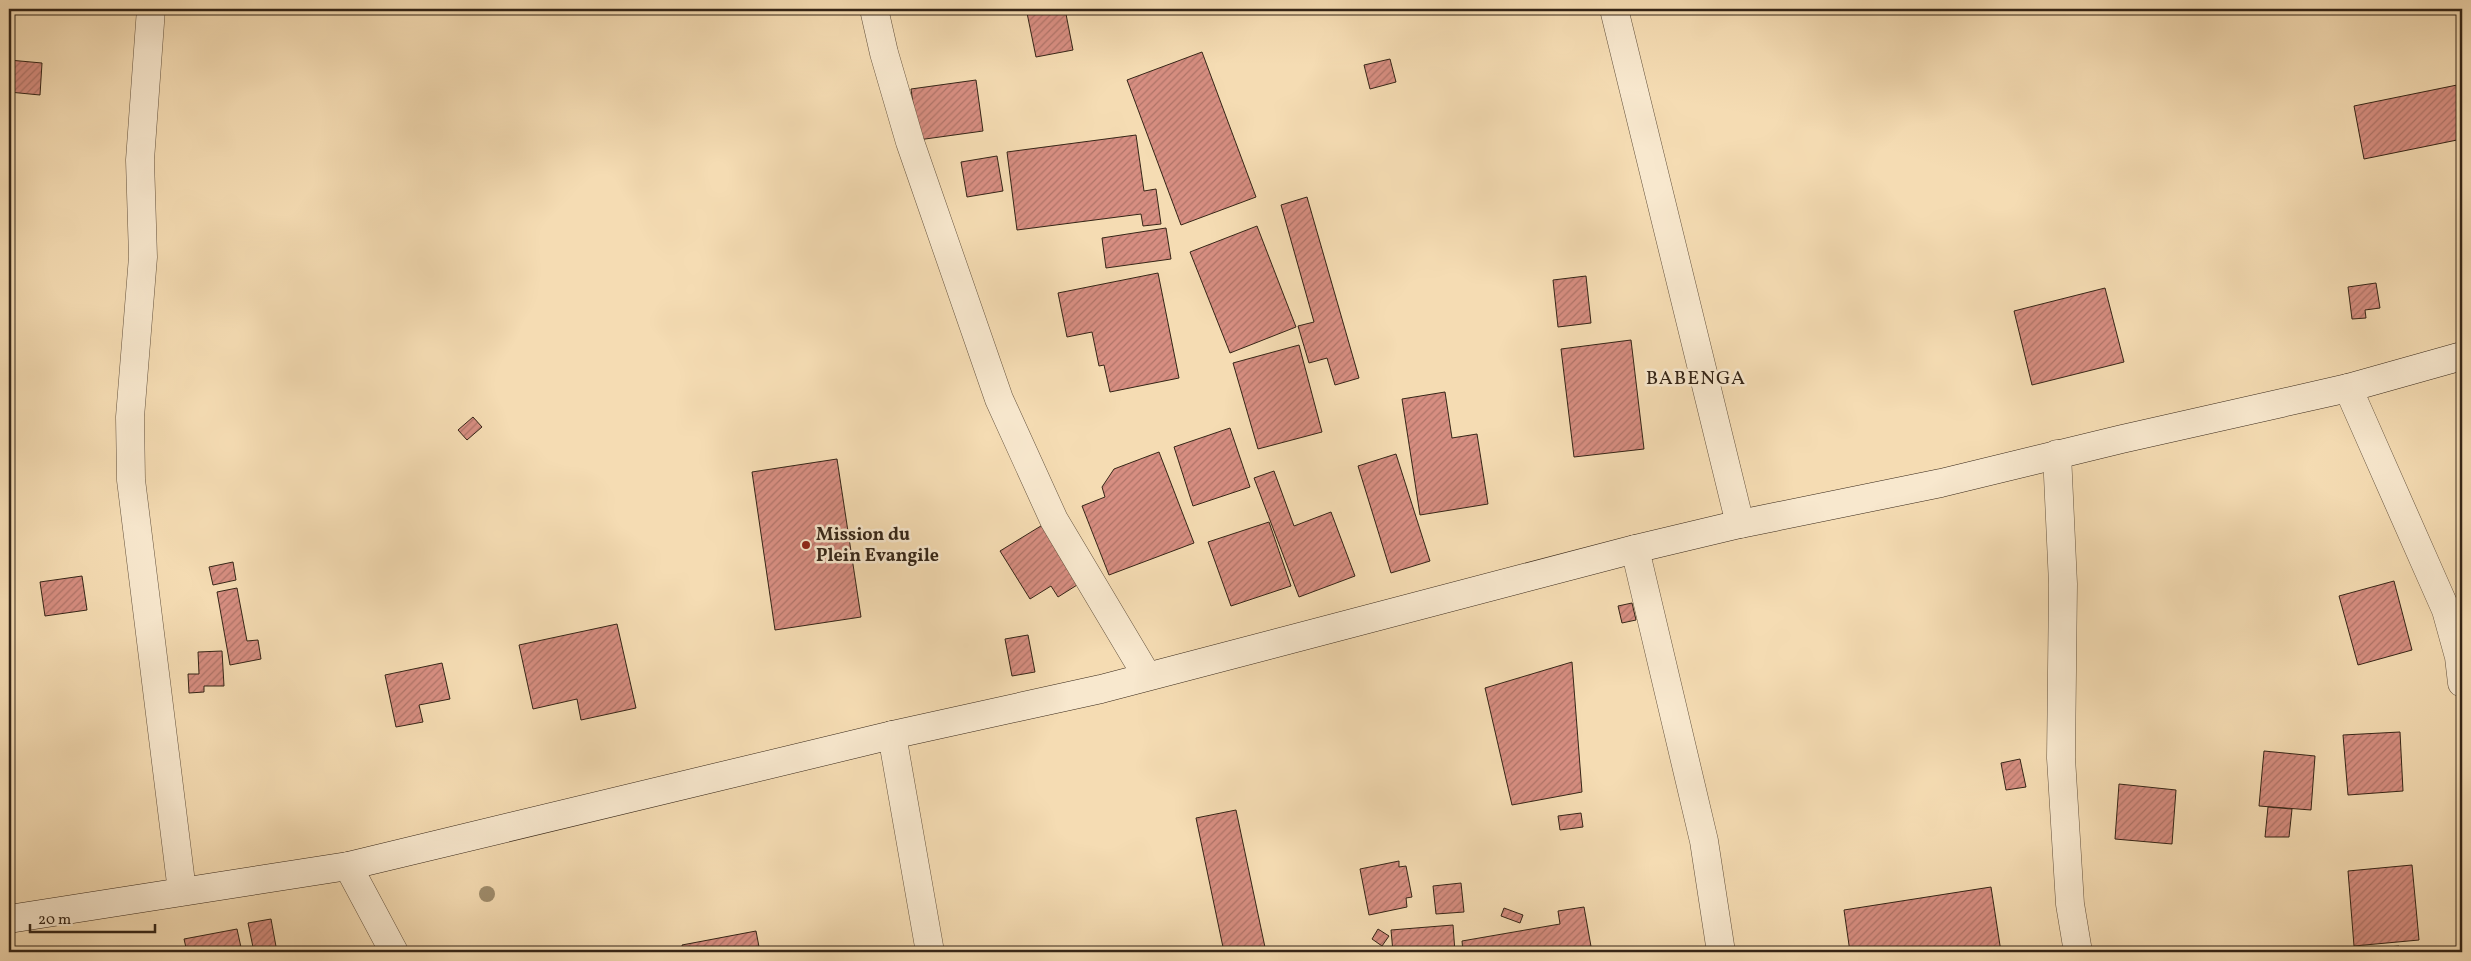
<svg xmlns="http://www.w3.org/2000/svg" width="2471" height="961" font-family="Vollkorn,serif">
  <defs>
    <pattern id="building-hatch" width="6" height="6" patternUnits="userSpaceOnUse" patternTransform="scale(1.25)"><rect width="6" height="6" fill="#d78e81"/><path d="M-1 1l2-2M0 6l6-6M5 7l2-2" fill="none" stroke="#af7469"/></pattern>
  </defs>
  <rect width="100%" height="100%" fill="#f5dcb3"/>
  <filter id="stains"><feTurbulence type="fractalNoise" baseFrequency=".004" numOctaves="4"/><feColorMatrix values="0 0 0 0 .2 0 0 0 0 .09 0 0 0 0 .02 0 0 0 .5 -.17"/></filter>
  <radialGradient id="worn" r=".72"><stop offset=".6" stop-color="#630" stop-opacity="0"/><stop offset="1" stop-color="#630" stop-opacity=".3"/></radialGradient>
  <g fill="url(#building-hatch)" stroke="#352517">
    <path d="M 1047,9 L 1065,9 L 1073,50 L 1036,57 L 1027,13 Z"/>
    <path d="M 1202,52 L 1256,197 L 1181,225 L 1127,80 Z"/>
    <path d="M 1390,59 L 1396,82 L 1370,89 L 1364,65 Z"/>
    <path d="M 9,60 L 42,63 L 40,95 L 9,92 Z"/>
    <path d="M 976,80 L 983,131 L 918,140 L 911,89 Z"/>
    <path d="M 2462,84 L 2462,139 L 2364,159 L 2354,106 Z"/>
    <path d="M 1136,135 L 1144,191 L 1156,189 L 1161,224 L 1143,226 L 1141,214 L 1017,230 L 1007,152 Z"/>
    <path d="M 997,156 L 1003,191 L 967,197 L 961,162 Z"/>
    <path d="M 1307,197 L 1359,378 L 1335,385 L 1327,358 L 1309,363 L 1298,326 L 1314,322 L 1281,205 Z"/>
    <path d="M 1257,226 L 1296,327 L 1230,353 L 1190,252 Z"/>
    <path d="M 1166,228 L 1171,259 L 1106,268 L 1102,238 Z"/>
    <path d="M 1158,273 L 1179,378 L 1110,392 L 1104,365 L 1099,366 L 1092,332 L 1067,337 L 1058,293 Z"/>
    <path d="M 1586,276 L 1591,323 L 1558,327 L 1553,280 Z"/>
    <path d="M 2376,283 L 2380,308 L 2365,310 L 2366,318 L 2352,319 L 2348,287 Z"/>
    <path d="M 2105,288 L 2124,362 L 2032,385 L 2014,311 Z"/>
    <path d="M 1631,340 L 1644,449 L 1574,457 L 1561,349 Z"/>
    <path d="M 1299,345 L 1322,432 L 1258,449 L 1233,363 Z"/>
    <path d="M 1445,392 L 1452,438 L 1477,434 L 1488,504 L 1420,515 L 1402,399 Z"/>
    <path d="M 473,417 L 482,427 L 467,440 L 458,430 Z"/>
    <path d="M 1230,428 L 1250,487 L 1193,506 L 1174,447 Z"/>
    <path d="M 1159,452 L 1194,543 L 1109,575 L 1082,506 L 1105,497 L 1102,487 L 1114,469 Z"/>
    <path d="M 1396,454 L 1430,561 L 1391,573 L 1358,466 Z"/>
    <path d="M 837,459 L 861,617 L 775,630 L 752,472 Z"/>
    <path d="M 1274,471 L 1294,526 L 1331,512 L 1355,576 L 1299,597 L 1254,478 Z"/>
    <path d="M 1049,521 L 1085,580 L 1058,597 L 1051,586 L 1030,599 L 1000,551 Z"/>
    <path d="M 1269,522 L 1291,586 L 1231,606 L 1208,542 Z"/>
    <path d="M 233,562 L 236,580 L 213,585 L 209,567 Z"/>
    <path d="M 82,576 L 87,610 L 45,616 L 40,582 Z"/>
    <path d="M 2394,581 L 2412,650 L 2358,665 L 2339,596 Z"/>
    <path d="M 237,588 L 247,641 L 258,640 L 261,659 L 230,665 L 217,592 Z"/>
    <path d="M 1632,603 L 1636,620 L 1622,623 L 1618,606 Z"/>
    <path d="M 617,624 L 636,708 L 581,720 L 577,699 L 533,709 L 519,645 Z"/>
    <path d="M 1028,635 L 1035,672 L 1012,676 L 1005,639 Z"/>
    <path d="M 222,651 L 224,686 L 204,686 L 204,692 L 189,693 L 188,674 L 199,674 L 198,652 Z"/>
    <path d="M 1572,662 L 1582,792 L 1512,805 L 1485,688 Z"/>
    <path d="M 442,663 L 450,699 L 419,705 L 423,722 L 396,727 L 385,675 Z"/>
    <path d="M 2400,732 L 2403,791 L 2348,795 L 2343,735 Z"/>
    <path d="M 2264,751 L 2315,756 L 2311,810 L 2259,806 Z"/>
    <path d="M 2020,759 L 2026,787 L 2006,790 L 2001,763 Z"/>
    <path d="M 2119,784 L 2176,790 L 2172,844 L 2115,839 Z"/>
    <path d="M 2268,807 L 2292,809 L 2289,837 L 2265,837 Z"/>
    <path d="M 1236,810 L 1266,952 L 1224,952 L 1196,818 Z"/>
    <path d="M 1581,813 L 1583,827 L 1560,830 L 1558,816 Z"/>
    <path d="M 1399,861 L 1399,867 L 1406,866 L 1412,897 L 1406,898 L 1407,907 L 1369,915 L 1360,869 Z"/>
    <path d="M 2412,865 L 2419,940 L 2354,946 L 2348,871 Z"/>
    <path d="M 1461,883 L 1464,912 L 1436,914 L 1433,886 Z"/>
    <path d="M 1991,887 L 2001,952 L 1850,952 L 1844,910 Z"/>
    <path d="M 1584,907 L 1592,952 L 1463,952 L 1462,941 L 1560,924 L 1558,911 Z"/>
    <path d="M 1504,908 L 1523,915 L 1520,923 L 1501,916 Z"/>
    <path d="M 271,919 L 277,952 L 254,952 L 248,923 Z"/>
    <path d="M 1453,925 L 1455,952 L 1393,952 L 1391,930 Z"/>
    <path d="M 237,929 L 242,952 L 187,952 L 184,939 Z"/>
    <path d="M 1378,929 L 1389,936 L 1382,946 L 1372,939 Z"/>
    <path d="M 756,931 L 760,952 L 683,952 L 682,945 Z"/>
    <path d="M 2399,946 L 2400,952 L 2378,952 L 2377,948 Z"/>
  </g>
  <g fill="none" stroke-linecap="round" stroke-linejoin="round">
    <g stroke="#65533e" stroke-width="29">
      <g id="street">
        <path d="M 151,9 L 140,160 L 143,257 L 130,417 L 131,480 L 182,891"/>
        <path d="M 874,9 L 884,53 L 910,142 L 999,399 L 1054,520 L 1147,676"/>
        <path d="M 1614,9 L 1740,524"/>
        <path d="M 2348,388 L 2446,610 L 2459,657 L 2462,683"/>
        <path d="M 2057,454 L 2063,584 L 2061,758 L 2070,904 L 2078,952"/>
        <path d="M 1635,549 L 1704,841 L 1721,952"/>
        <path d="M 892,735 L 930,952"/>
        <path d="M 348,866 L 394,952"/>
      </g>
    </g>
    <g stroke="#352517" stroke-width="29">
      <path id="secondary" d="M 9,919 L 348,866 L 892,735 L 1101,689 L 1635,549 L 1740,524 L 1941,483 L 2122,439 L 2348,388 L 2462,356"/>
    </g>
    <use href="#street" stroke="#f8e8ce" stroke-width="28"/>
    <use href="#secondary" stroke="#f8e8ce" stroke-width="28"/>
  </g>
  <circle fill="#9f8d6d" cx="487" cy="894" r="8"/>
  <circle fill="#8f2418" stroke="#f8e8ce" stroke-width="2" cx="806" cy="545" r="5"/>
  <g text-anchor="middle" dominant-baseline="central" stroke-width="5" stroke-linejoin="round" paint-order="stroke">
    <g font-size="18" font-weight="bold" fill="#352517" stroke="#f8e8ce" text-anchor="start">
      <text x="816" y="535">Mission du<tspan x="816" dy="21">Plein Evangile</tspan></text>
    </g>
    <g font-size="20" letter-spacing="1" fill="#352517" stroke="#f8e8ce">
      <text x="1696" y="379">BABENGA</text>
    </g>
  </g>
  <rect width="2471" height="961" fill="none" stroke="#f5dcb3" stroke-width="30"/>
  <rect x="10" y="10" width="2451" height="941" fill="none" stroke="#352517" stroke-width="2.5"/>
  <rect x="15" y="15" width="2441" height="931" fill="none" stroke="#352517"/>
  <path d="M30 924v8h125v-8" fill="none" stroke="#352517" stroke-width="2.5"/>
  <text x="38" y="924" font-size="15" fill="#352517" stroke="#f8e8ce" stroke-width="4" paint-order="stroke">20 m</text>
  <rect width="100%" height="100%" filter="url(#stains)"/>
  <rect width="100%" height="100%" fill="url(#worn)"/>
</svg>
